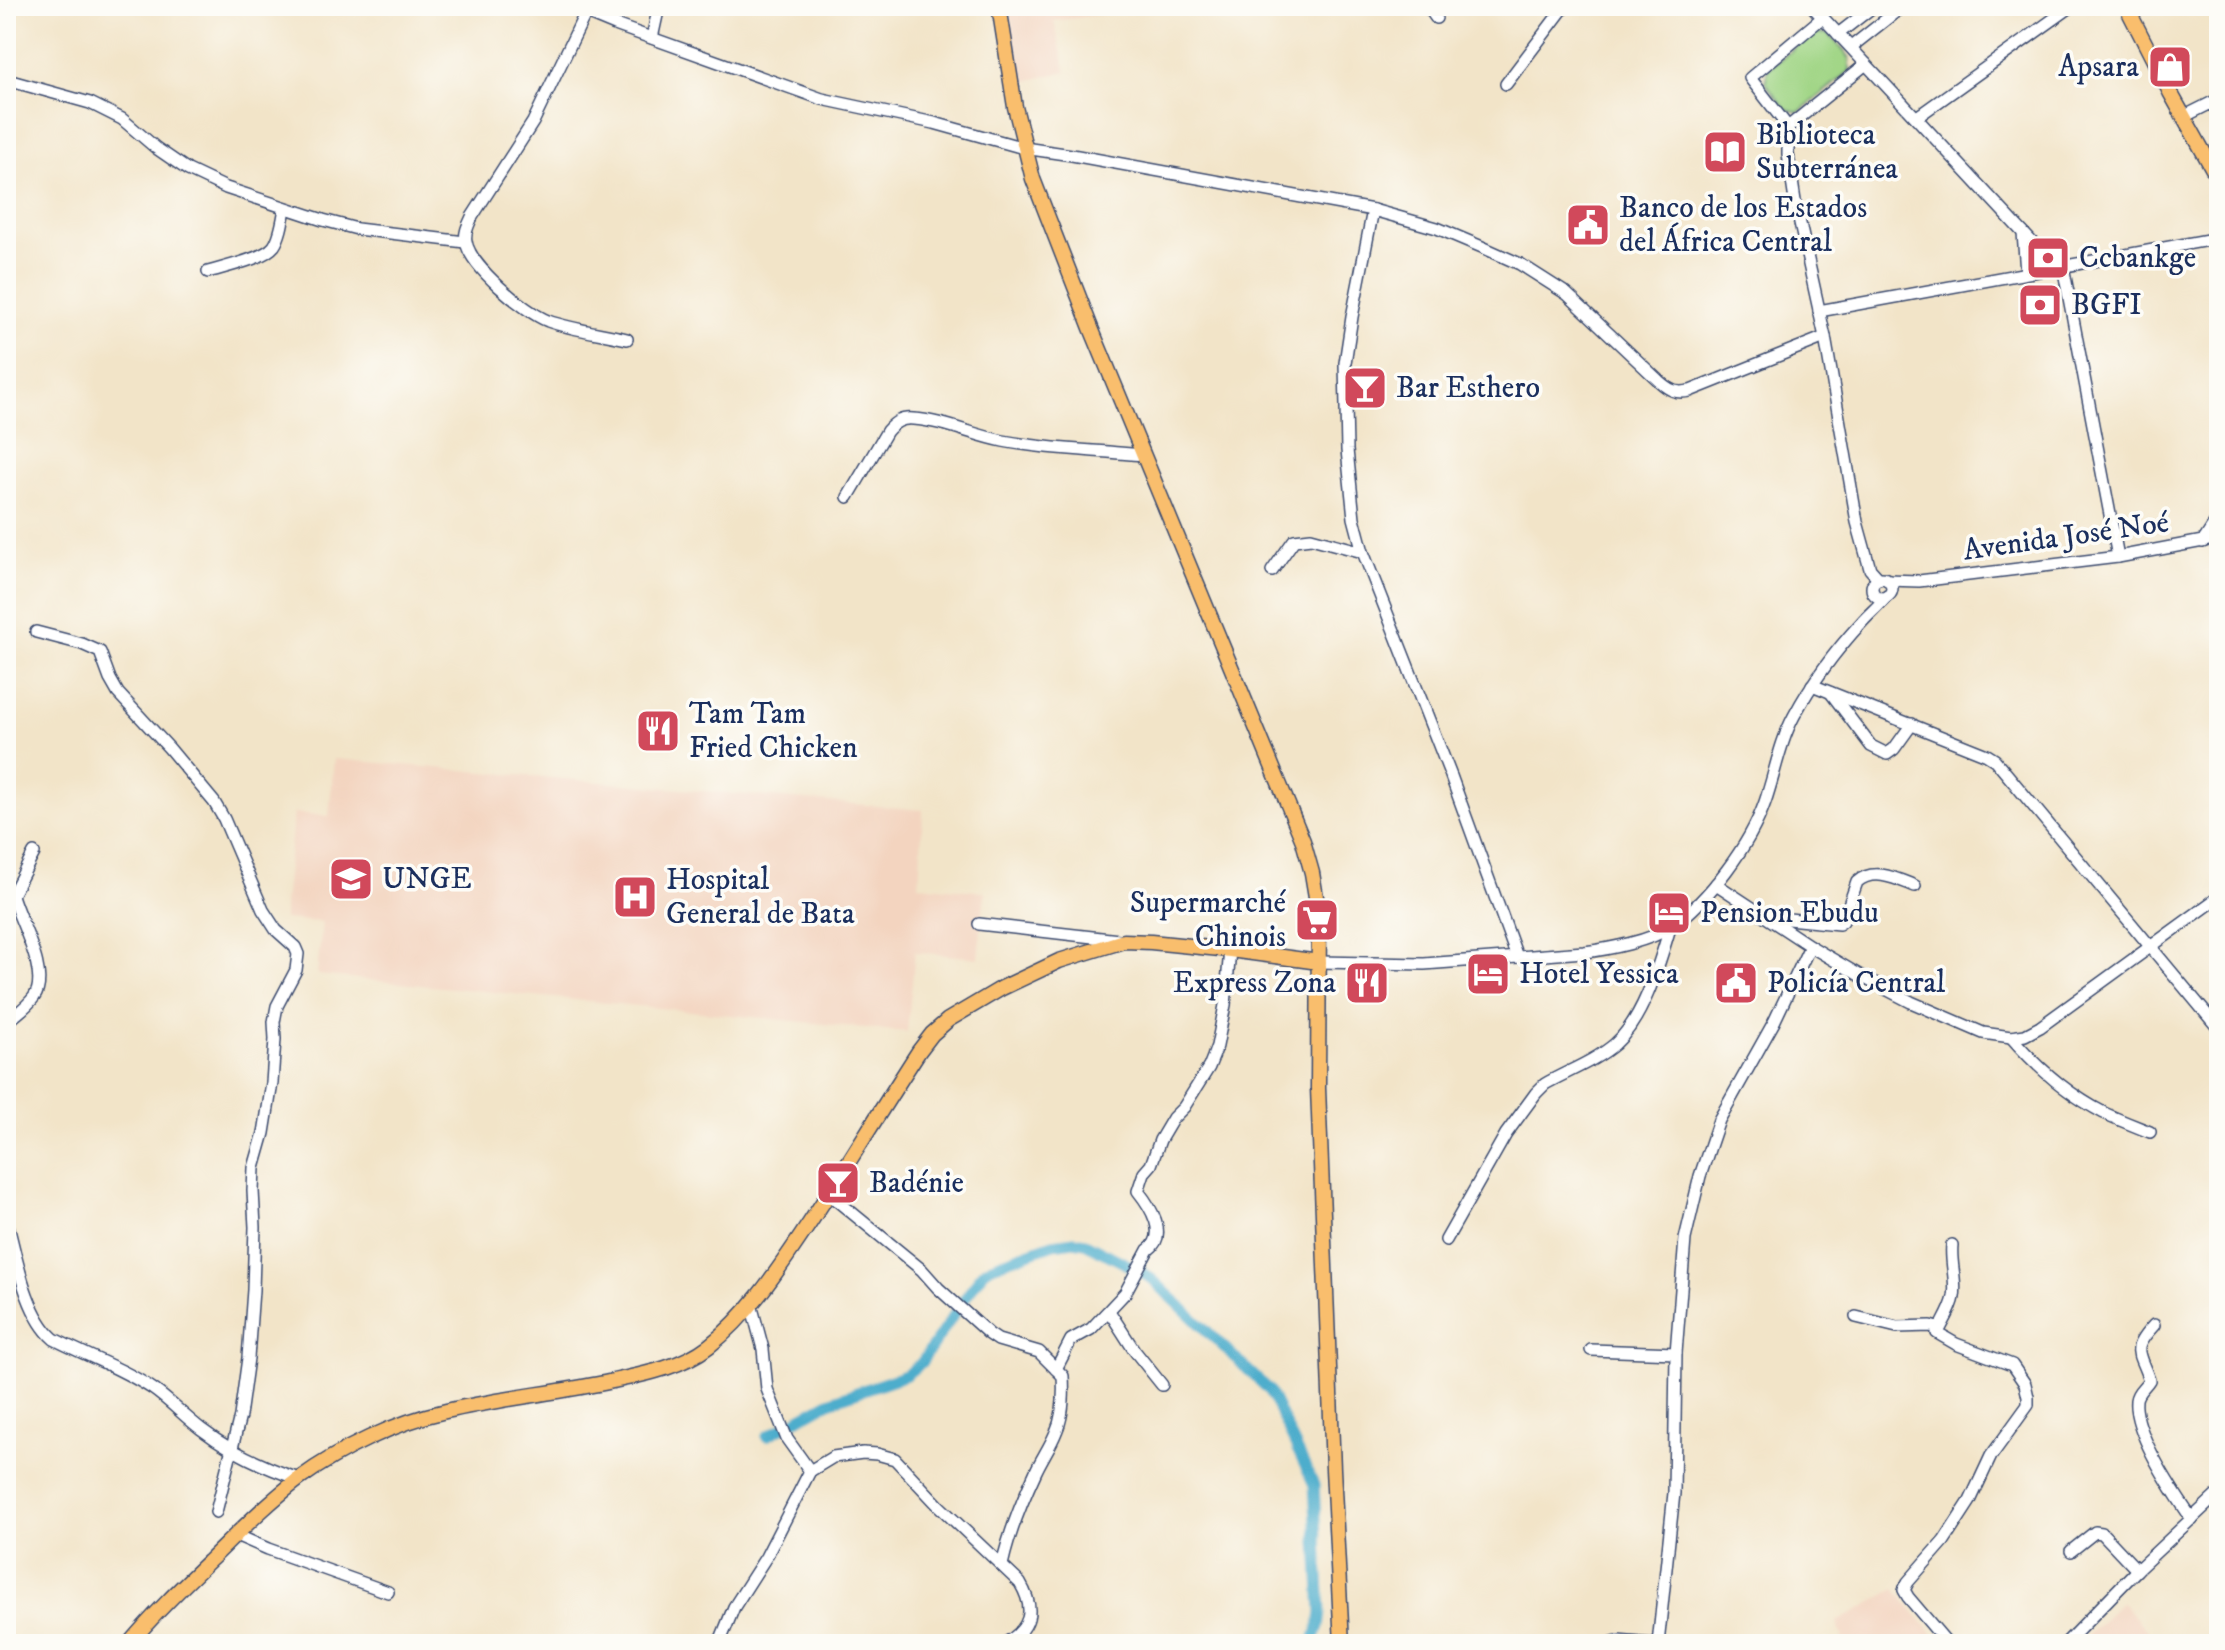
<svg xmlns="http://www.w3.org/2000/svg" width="2225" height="1650" font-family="'IM FELL DW Pica',serif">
  <rect width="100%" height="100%" fill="#fdfcf7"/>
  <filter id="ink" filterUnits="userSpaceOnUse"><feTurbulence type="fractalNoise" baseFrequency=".0125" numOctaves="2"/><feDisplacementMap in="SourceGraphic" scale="16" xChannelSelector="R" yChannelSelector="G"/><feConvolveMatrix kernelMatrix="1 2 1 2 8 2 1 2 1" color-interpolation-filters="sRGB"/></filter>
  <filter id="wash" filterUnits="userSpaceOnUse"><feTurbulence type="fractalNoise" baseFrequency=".006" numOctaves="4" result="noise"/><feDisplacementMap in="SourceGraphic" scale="32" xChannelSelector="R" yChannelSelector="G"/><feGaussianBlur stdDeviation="1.8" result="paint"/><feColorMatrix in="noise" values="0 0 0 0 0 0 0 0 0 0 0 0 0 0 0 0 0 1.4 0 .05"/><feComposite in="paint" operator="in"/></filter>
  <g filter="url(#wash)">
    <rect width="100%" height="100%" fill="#f2e4c8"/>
    <g fill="#f3d4bf">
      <path d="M 1008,6 L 1120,6 L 1118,12 L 1054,21 L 1066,71 L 1019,83 Z"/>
      <path d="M 334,759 L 923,810 L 919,885 L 985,892 L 978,958 L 915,952 L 907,1032 L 317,975 L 322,922 L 284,919 L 284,903 L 294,813 L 329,816 Z"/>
      <path d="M 1895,1589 L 1941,1644 L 1837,1644 L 1843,1637 L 1837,1622 Z"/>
      <path d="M 2121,1602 L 2159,1644 L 2079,1644 Z"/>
    </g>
    <path fill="#a2d687" stroke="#5e8272" stroke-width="2" d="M 1813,33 L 1829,34 L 1850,58 L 1850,71 L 1799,112 L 1786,109 L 1765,82 L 1768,69 Z"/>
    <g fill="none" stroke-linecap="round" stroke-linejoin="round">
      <path stroke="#4eadcc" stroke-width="11" d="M 767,1436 L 829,1402 L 906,1375 L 921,1363 L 983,1272 L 992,1266 L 1053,1244 L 1074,1241 L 1085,1243 L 1140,1271 L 1153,1280 L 1269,1390 L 1314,1485 L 1321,1613 L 1319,1626 L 1312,1644"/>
    </g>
  </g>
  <g filter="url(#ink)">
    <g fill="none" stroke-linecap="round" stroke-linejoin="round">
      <g stroke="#3b4a6e" stroke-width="14">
        <g id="minor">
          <path d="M 569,6 L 615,25 L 822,99 L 934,123 L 1024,148 L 1072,155 L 1373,210 L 1437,228 L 1482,247 L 1520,264 L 1567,294 L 1659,381 C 1669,390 1676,394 1690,391 L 1825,337"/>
          <path d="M 1430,6 L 1431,11 L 1436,18"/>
          <path d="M 1812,6 L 2055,267"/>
          <path d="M 585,14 L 533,122 L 472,217 C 469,224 464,232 466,241 C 469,266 525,312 548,321 C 573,330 602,333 627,339"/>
          <path d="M 1823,17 L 1750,78 L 1788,127 L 1788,154 L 1795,201 L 1825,337 L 1857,522 L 1870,569 L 1879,579"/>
          <path d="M 1838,34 L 1874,6"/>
          <path d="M 652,38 L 659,6"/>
          <path d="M 1851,47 L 1903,6"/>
          <path d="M 11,81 L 90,103 L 122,119 L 156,148 L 188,170 L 226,188 L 323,220 L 357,229 L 465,242"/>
          <path d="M 1506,84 L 1565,6"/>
          <path d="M 1917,117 L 2072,6"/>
          <path d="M 2183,117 L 2219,99"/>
          <path d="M 1788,127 L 1866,64"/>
          <path d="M 1373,210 L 1352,317 L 1345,363 L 1347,450 L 1354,518 L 1363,552 L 1451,776 L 1517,957"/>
          <path d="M 2023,233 L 2026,272"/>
          <path d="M 2063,266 L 2118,557"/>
          <path d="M 208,272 C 224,267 264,259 274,246 C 281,236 283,219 285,208"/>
          <path d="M 1819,311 L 2219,238"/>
          <path d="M 848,497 L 887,431 C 895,422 901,418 913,419 C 944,421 973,435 1003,441 C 1049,450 1096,450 1143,455"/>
          <path d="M 2203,542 L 2219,517"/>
          <path d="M 1272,571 L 1294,540 L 1311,538 L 1363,552"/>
          <circle cx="1882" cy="588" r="10"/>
          <path d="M 1887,580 L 1919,581 L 2118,557 L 2219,538"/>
          <path d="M 36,632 L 82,644 L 100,652 L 110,679 L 118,693 L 169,748 L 214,802 L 224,819 L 263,910 L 276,930 L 295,947 L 298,954 L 296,970 L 277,1006 L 274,1022 L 275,1039 L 272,1083 L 264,1133 L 254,1168 L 253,1191 L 255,1227 L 253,1290 L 248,1358 L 240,1416 L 216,1512"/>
          <path d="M 1812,685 L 1987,755 L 1995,760 L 2219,1029"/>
          <path d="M 1831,693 L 1871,746 L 1887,754 L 1894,749 L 1912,724"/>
          <path d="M 1716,884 L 1810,946 L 1859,975 L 1911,1002 L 1983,1033 L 2011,1037 L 2025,1035 L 2040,1027 L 2219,897"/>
          <path d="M 1768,917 L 1839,924 L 1843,921 L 1857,882 C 1874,867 1897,879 1915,886"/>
          <path d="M 979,924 L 1119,940"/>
          <path d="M 1319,962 L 1424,964 L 1584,952 C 1610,949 1650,941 1671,927 C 1709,900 1750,845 1765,802 C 1775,773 1780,742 1794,716 C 1811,684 1837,649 1862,622 C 1870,613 1879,606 1887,596"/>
          <path d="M 6,1023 C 15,1015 27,1007 34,997 C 51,974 18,919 12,895 L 34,853"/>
          <path d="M 2011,1037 C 2037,1067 2069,1095 2104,1113 C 2119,1120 2135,1126 2150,1132"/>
          <path d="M 829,1194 L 922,1270 L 938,1288 L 989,1334 L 998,1340 L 1039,1352 L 1063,1376 C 1064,1394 1064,1415 1056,1432 C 1051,1445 1042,1458 1036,1471 C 1022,1501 1009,1533 1002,1565"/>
          <path d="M 6,1218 C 16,1254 25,1314 54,1339 C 87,1356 122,1368 153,1389 C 170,1401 184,1416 201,1429 C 231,1452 263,1467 299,1479"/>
          <path d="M 1446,1240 L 1506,1134 L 1536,1093 L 1545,1084 C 1568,1071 1595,1061 1615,1044 C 1644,1018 1659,964 1670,928"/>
          <path d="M 751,1304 L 763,1349 L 767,1389 L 787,1439 L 810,1471 L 833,1457 L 863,1453 L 877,1454 L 895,1459 L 939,1506 L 1020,1583 C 1036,1610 1031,1629 1004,1644"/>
          <path d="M 1109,1311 L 1134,1350 L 1162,1385"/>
          <path d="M 1856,1317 L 1897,1327 L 1931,1326 L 1938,1328 L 1937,1333 L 1956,1344 L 2012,1365 L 2025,1384 L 2028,1397 L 2028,1405 L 1991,1456 L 1970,1501 L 1944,1541 L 1908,1582 L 1904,1590 L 1908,1597 L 1948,1644"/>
          <path d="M 2154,1325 C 2130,1351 2139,1351 2149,1380 C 2145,1387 2137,1391 2136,1400 C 2133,1432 2174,1493 2192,1519"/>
          <path d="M 1938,1333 C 1943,1322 1952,1309 1954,1297 C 1957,1281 1950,1263 1952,1245"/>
          <path d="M 1591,1350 L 1676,1353"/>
          <path d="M 1056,1369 L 1071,1340 L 1091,1329 L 1125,1293 L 1148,1250 C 1169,1235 1150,1206 1138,1191 L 1144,1173 L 1151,1165 L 1160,1140 L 1173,1118 L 1184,1107 L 1209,1067 L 1213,1057 L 1217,1046 L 1225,1005 L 1230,950"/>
          <path d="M 236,1535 L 268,1549 L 388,1592"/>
          <path d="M 2071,1551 L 2095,1532 L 2102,1533 L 2137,1570"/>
          <path d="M 719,1644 L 734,1607 L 766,1557 L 810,1471"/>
          <path d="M 1607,1644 L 1617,1641 L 1653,1644"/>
          <path d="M 1658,1644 L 1674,1493 L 1676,1353 L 1685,1239 L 1700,1176 L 1719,1120 L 1774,1022 L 1810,946"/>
          <path d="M 2065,1644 L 2137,1570 L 2219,1493"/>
        </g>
      </g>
      <g stroke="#3b4a6e" stroke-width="17">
        <g id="major">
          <path d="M 999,6 L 1015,107 L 1033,179 L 1091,328 L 1303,841 L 1312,873 L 1319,915 L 1318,1088 L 1333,1469 L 1342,1644"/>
          <path d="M 2126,6 L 2170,92 L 2219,180"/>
          <path d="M 129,1644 C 154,1614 181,1588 209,1561 C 238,1533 266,1504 299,1479 C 340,1449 396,1422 446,1411 C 501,1398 558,1393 613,1381 C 646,1374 682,1367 709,1346 C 750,1314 780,1267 809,1224 C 846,1167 882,1108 919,1051 L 932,1034 L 948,1020 L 1002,988 L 1059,961 L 1124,941 L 1151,942 L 1230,950 L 1319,962"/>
        </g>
      </g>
      <use href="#minor" stroke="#fff" stroke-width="11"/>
      <use href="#major" stroke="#f9be6d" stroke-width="14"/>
    </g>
  </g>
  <defs>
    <g id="shop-square" transform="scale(2.3)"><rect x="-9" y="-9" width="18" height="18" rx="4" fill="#d1495b" stroke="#fdfcf7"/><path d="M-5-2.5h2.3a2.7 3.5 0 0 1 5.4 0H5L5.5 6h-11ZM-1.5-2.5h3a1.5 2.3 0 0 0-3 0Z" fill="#fff"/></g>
    <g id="library-square" transform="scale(2.3)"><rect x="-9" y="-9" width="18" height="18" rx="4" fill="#d1495b" stroke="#fdfcf7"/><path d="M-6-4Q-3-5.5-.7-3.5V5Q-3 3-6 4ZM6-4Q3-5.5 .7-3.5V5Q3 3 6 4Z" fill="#fff"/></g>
    <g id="civic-square" transform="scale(2.3)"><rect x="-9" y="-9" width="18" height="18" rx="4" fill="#d1495b" stroke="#fdfcf7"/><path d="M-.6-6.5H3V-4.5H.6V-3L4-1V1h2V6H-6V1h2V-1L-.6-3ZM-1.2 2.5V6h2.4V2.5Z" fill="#fff"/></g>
    <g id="bank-square" transform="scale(2.3)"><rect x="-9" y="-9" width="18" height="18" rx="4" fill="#d1495b" stroke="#fdfcf7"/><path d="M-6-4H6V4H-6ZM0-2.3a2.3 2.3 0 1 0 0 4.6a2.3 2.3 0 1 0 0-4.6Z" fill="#fff"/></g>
    <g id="bar-square" transform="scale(2.3)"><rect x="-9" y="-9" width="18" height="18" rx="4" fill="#d1495b" stroke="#fdfcf7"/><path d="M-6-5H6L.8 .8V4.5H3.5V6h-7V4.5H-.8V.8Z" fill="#fff"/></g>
    <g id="restaurant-square" transform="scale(2.3)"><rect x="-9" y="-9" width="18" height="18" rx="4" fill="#d1495b" stroke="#fdfcf7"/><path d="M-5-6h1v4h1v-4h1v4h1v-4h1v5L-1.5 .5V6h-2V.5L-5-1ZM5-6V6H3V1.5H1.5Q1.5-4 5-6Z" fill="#fff"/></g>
    <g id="university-square" transform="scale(2.3)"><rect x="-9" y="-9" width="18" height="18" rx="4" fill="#d1495b" stroke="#fdfcf7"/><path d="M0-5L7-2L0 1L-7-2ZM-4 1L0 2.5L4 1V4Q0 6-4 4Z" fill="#fff"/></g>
    <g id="hospital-square" transform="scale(2.3)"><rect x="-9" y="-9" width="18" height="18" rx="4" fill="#d1495b" stroke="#fdfcf7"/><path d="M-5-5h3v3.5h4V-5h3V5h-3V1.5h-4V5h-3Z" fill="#fff"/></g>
    <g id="hotel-square" transform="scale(2.3)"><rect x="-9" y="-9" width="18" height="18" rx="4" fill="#d1495b" stroke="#fdfcf7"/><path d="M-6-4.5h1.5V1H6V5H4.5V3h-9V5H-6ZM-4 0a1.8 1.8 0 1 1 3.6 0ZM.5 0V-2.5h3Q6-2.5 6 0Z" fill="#fff"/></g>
    <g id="supermarket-square" transform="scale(2.3)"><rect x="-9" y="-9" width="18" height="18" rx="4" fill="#d1495b" stroke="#fdfcf7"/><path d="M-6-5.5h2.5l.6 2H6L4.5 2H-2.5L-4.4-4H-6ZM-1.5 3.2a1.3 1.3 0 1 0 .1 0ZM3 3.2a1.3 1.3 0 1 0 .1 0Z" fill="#fff"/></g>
  </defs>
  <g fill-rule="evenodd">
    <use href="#shop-square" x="2170" y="67"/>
    <use href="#library-square" x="1725" y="152"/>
    <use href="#civic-square" x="1588" y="225"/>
    <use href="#bank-square" x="2048" y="258"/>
    <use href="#bank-square" x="2040" y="305"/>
    <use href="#bar-square" x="1365" y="388"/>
    <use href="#restaurant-square" x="658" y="731"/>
    <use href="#university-square" x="351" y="879"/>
    <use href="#hospital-square" x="635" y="897"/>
    <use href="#hotel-square" x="1669" y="913"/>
    <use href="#supermarket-square" x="1317" y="920"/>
    <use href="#hotel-square" x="1488" y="974"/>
    <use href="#restaurant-square" x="1367" y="983"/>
    <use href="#civic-square" x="1736" y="983"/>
    <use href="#bar-square" x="838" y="1183"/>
  </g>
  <g text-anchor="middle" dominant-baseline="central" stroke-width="7" stroke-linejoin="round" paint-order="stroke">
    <g font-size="30" fill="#1b2f5e" stroke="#fdfcf7" text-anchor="start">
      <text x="2139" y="67" text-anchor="end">Apsara</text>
      <text x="1756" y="135">Biblioteca<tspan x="1756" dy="34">Subterránea</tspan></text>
      <text x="1619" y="208">Banco de los Estados<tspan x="1619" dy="34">del África Central</tspan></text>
      <text x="2079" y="258">Ccbankge</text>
      <text x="2071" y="305">BGFI</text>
      <text x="1396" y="388">Bar Esthero</text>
      <text x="689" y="714">Tam Tam<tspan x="689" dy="34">Fried Chicken</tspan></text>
      <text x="382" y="879">UNGE</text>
      <text x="666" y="880">Hospital<tspan x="666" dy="34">General de Bata</tspan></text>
      <text x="1286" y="903" text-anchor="end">Supermarché<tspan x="1286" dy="34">Chinois</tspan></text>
      <text x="1700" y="913">Pension Ebudu</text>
      <text x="1519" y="974">Hotel Yessica</text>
      <text x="1336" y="983" text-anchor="end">Express Zona</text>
      <text x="1767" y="983">Policía Central</text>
      <text x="869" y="1183">Badénie</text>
    </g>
    <g font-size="30" fill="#1b2f5e" stroke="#fdfcf7">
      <text transform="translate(2066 537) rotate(-8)">Avenida José Noé</text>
    </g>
  </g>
  <rect width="2225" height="1650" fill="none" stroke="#fdfcf7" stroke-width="32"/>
</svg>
